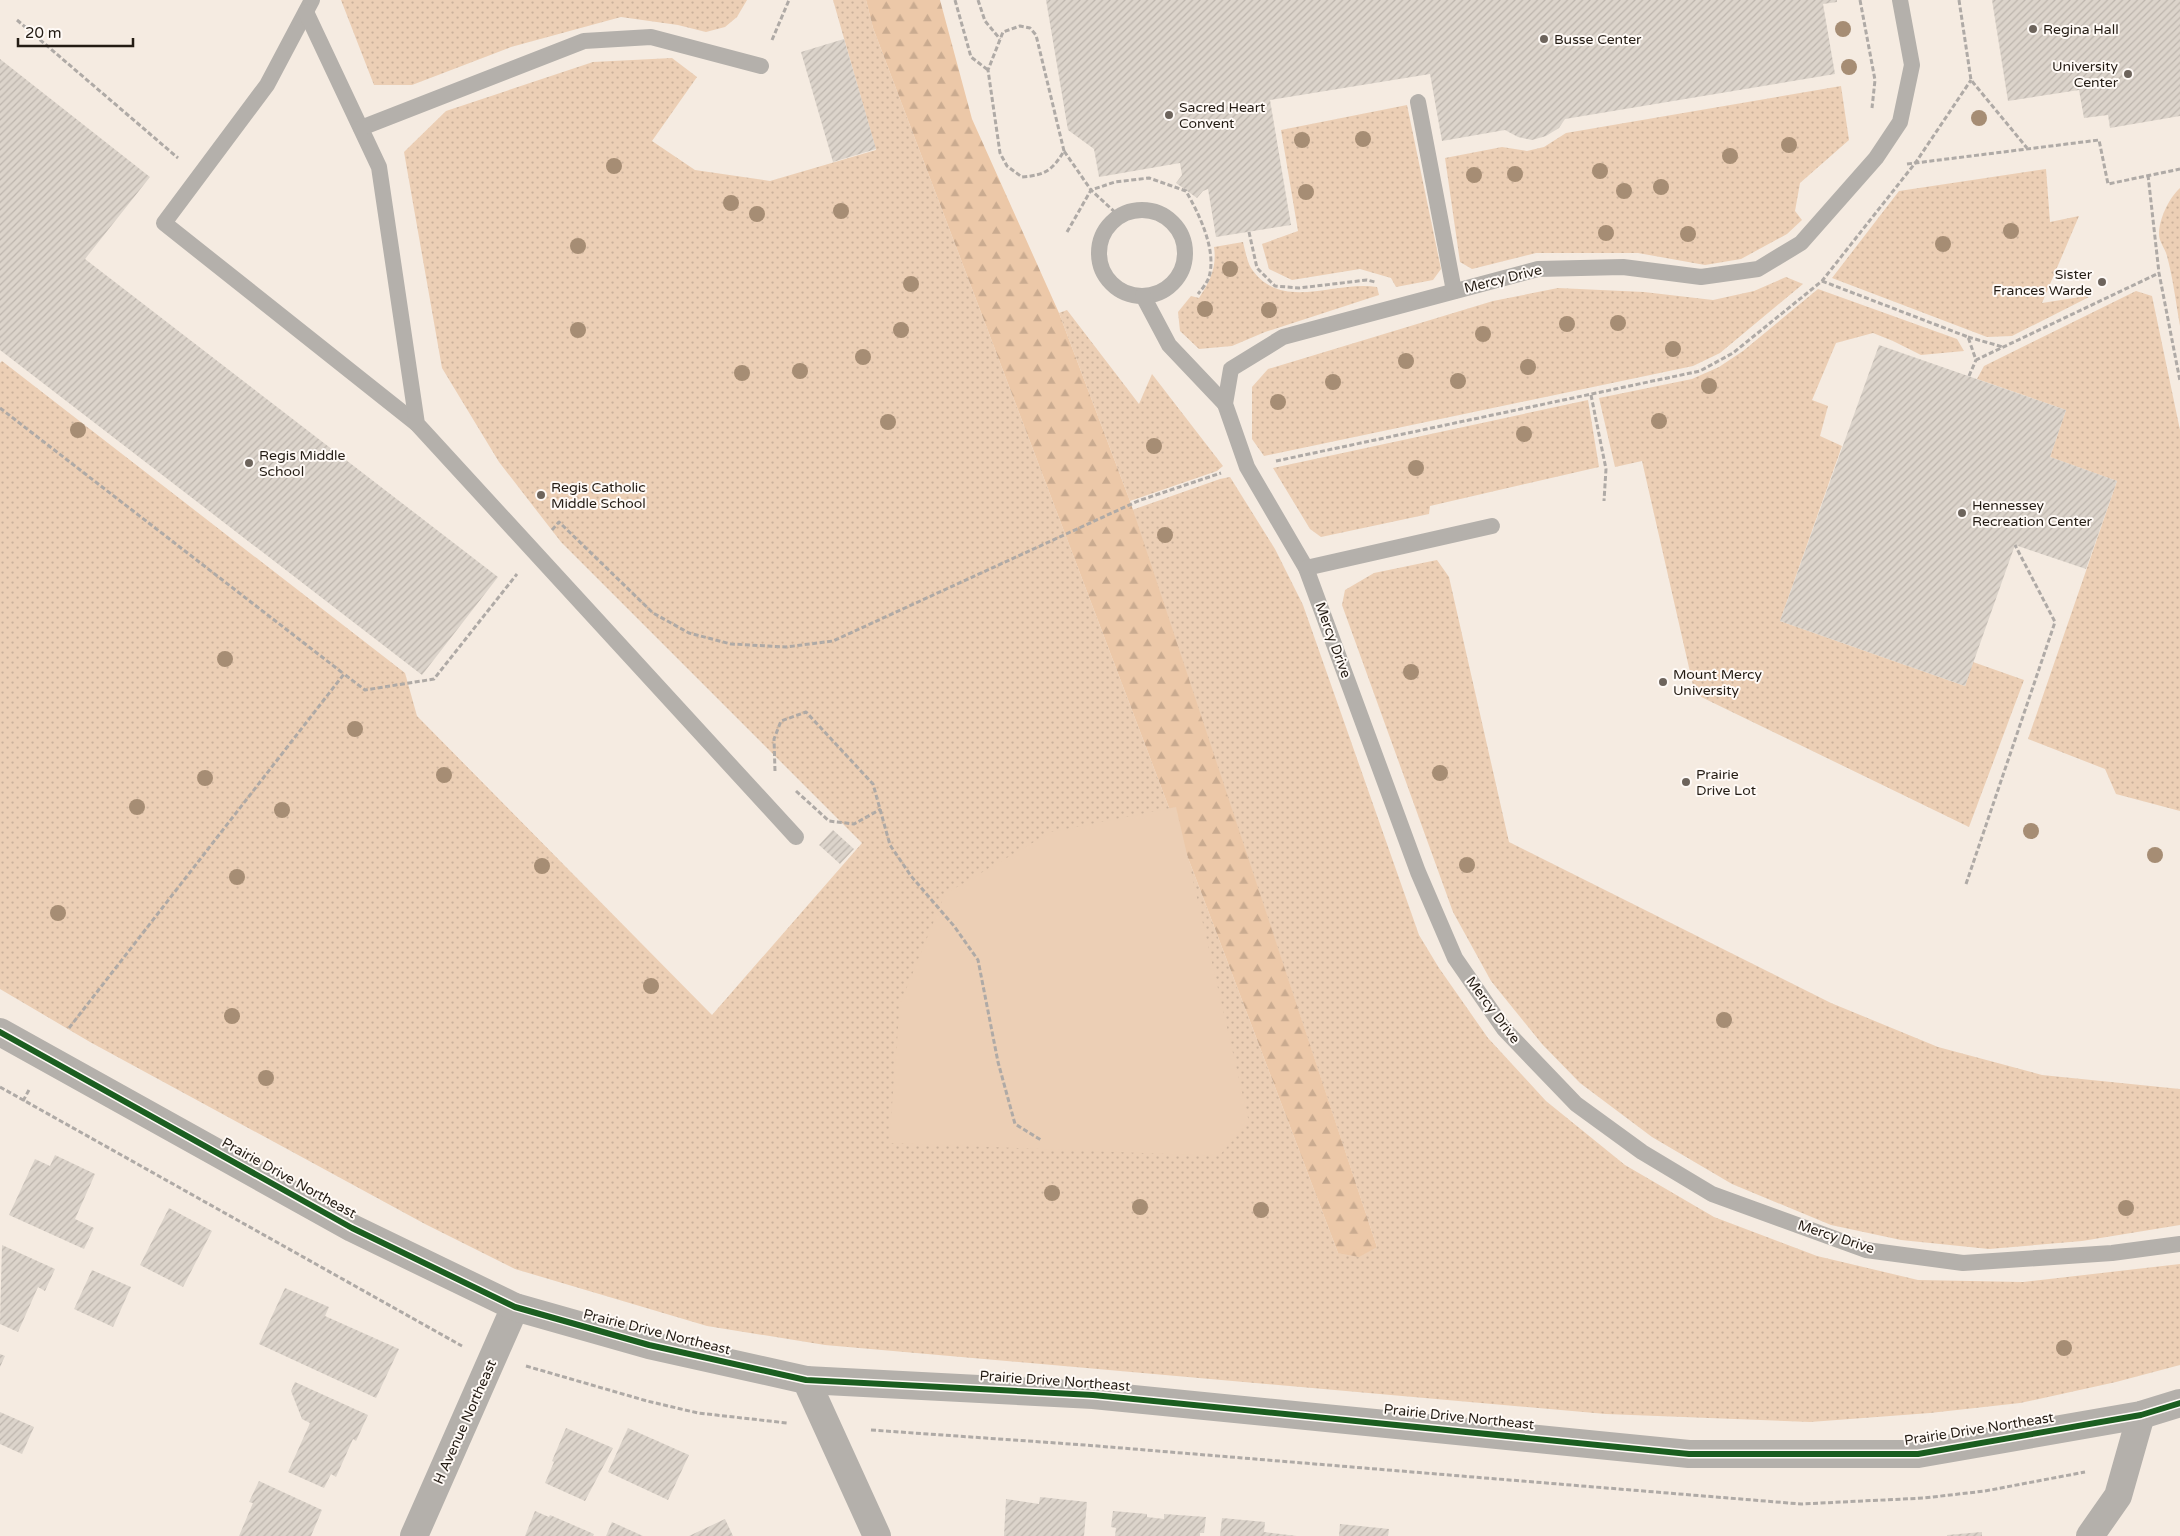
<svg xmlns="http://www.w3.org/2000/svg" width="2180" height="1536" font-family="'Varela Round',sans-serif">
  <defs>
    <pattern id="grass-dots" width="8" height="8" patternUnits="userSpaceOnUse" patternTransform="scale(1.25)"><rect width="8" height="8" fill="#eccfb5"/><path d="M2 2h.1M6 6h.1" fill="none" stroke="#cab19b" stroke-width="1.8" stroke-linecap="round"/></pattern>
    <pattern id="forest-firs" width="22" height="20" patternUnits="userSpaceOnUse" patternTransform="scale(1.25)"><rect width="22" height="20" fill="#ecc8a8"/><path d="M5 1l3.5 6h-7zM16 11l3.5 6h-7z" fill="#caab90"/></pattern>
    <pattern id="building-hatch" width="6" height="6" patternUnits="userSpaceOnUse" patternTransform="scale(1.25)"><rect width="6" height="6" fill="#dcd4cb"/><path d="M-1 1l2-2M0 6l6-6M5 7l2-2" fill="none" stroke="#bdb5ad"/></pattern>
  </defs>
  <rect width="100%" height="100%" fill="#f5ebe1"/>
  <g fill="url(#grass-dots)">
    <path d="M 341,0 L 747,0 L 737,17 L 725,27 L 706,32 L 678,25 L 621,17 L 511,47 L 412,85 L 374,85 Z"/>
    <path d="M 833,0 L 866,0 L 873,28 L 1338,1253 L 1377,1247 L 1132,510 L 1220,479 L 1230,477 L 1275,549 L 1303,605 L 1419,935 L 1439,968 L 1488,1038 L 1546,1101 L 1625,1165 L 1714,1217 L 1817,1256 L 1918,1280 L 2023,1282 L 2180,1264 L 2180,1365 L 2116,1382 L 2020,1403 L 1930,1413 L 1810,1422 L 1606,1414 L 825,1345 L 707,1326 L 515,1269 L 425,1224 L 90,1042 L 0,989 L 0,363 L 2,361 L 405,673 L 417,716 L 712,1015 L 862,843 L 561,542 L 499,462 L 442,368 L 404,152 L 446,111 L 593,62 L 672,58 L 697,77 L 652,141 L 695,170 L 770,181 L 876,150 Z"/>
    <path d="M 1841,86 L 1849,140 L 1800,183 L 1795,211 L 1802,220 L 1787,234 L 1741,259 L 1705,265 L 1638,253 L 1536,253 L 1472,269 L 1460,262 L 1445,158 L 1502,147 L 1527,151 L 1544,147 L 1566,133 Z"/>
    <path d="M 1407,105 L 1441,269 L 1433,280 L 1396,287 L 1391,278 L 1360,269 L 1292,280 L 1269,269 L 1262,244 L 1298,231 L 1281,130 Z"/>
    <path d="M 2046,169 L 2050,222 L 2079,216 L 2042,303 L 2093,295 L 2012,336 L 1987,337 L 1832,278 L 1899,191 Z"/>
    <path d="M 2180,188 L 2180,326 C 2176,303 2173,278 2167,256 C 2165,248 2159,242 2159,234 C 2159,219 2169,198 2180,188 Z"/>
    <path d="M 1243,242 C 1245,250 1247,261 1251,268 C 1281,313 1335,280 1377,287 L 1379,295 L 1265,332 L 1232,346 L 1199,349 L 1180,331 L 1178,312 L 1191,296 L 1199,298 C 1210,282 1217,267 1214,247 Z"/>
    <path d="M 1786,277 L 1803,284 L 1720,353 L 1693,366 L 1264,456 L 1252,439 L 1252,387 L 1268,369 L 1493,301 L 1558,288 L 1644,292 L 1713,300 L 1754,291 Z"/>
    <path d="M 1818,289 L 1957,339 L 1964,351 L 1921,355 L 1893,341 L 1873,333 L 1836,343 L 1812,400 L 1828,406 L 1820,436 L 1842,446 L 1780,621 L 1965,686 L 1973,662 L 2024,680 L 1969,827 L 1695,694 L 1642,461 L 1615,467 L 1599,398 L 1692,379 L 1719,367 L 1743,351 Z"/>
    <path d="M 2136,291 L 2152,296 L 2180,430 L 2180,811 L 2116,794 L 2105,769 L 2028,739 L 2117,481 L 2050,457 L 2066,410 L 1977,379 L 1984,366 Z"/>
    <path d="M 1067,310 L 1139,404 L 1152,374 L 1223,466 L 1217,471 L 1130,501 L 1059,313 Z"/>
    <path d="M 1588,400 L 1599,467 L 1430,506 L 1429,514 L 1321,537 L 1310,529 L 1273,468 Z"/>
    <path d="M 1437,560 L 1449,577 L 1509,842 L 1831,1003 L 1938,1047 L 2042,1075 L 2180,1089 L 2180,1225 L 2082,1241 L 1989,1249 L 1901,1240 L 1831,1225 L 1732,1184 L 1652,1137 L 1580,1083 L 1542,1044 L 1491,981 L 1453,912 L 1342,605 L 1345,590 L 1374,573 Z"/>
  </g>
  <path fill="url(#forest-firs)" d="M 866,0 L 940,0 L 972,119 L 1059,313 L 1130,501 L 1377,1247 L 1359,1257 L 1338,1253 L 873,28 Z"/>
  <path fill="#eccfb5" d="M 1176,807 L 1249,1122 L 1219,1156 L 889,1143 L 900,1004 L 945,894 L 1051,832 Z"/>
  <g fill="url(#building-hatch)">
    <path d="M 1046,0 L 1837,0 L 1837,2 L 1823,4 L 1835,74 L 1565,119 L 1559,128 L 1546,136 L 1532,140 L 1518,137 L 1505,130 L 1442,141 L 1430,74 L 1270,100 L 1291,225 L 1216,237 L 1208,189 L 1203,191 L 1197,198 L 1176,183 L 1182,175 L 1180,163 L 1099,177 L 1094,149 L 1068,130 Z"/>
    <path d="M 1992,0 L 2180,0 L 2180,116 L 2110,128 L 2108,115 L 2084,118 L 2079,90 L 2008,101 Z"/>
    <path d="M 844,39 L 876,149 L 833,162 L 801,52 Z"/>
    <path d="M 0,59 L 150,177 L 85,259 L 498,577 L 422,675 L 0,350 Z"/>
    <path d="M 1879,345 L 2066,410 L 2050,457 L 2117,481 L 2086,569 L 2015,545 L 1965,686 L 1780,621 Z"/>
    <path d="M 833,830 L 854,849 L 840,864 L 819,845 Z"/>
    <path d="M 55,1155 L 95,1174 L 75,1219 L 94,1228 L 84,1249 L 9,1215 L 35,1159 L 50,1166 Z"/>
    <path d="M 169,1208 L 212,1231 L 183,1287 L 140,1265 Z"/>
    <path d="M 2,1245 L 55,1269 L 45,1291 L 38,1287 L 18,1332 L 0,1324 Z"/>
    <path d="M 92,1270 L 131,1287 L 113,1327 L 74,1309 Z"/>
    <path d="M 285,1288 L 329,1307 L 325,1316 L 399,1349 L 376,1398 L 259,1344 Z"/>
    <path d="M 0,1354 L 5,1356 L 0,1367 Z"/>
    <path d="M 295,1382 L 368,1415 L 356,1441 L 353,1439 L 336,1477 L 331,1474 L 324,1488 L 288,1472 L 310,1423 L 302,1419 L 291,1391 Z"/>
    <path d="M 0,1412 L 34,1427 L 22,1454 L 0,1444 Z"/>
    <path d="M 566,1428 L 613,1448 L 585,1501 L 545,1483 L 554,1462 L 552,1461 Z"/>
    <path d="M 628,1428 L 689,1455 L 668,1500 L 608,1472 Z"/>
    <path d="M 259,1481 L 322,1510 L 311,1536 L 239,1536 L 253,1503 L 249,1502 Z"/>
    <path d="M 1040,1497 L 1087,1502 L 1084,1536 L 1004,1536 L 1006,1499 L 1039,1504 Z"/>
    <path d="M 535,1511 L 549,1517 L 550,1515 L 594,1534 L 593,1536 L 525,1536 Z"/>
    <path d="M 1113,1511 L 1147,1514 L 1147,1517 L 1164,1519 L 1164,1514 L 1206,1517 L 1204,1533 L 1200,1533 L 1200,1536 L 1115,1536 L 1116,1528 L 1111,1527 Z"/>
    <path d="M 1222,1518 L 1265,1522 L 1264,1532 L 1297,1536 L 1220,1536 Z"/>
    <path d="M 725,1519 L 733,1536 L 689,1536 Z"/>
    <path d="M 612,1522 L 643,1536 L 606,1536 Z"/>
    <path d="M 1340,1524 L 1389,1529 L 1388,1536 L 1339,1536 Z"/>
    <path d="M 1982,1532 L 1982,1536 L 1947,1536 L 1947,1535 Z"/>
  </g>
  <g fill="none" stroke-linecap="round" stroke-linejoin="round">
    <g stroke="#afaaa6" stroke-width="3" stroke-dasharray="5 2.5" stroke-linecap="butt">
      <path d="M 955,0 L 971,57 L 988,70"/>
      <path d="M 978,0 L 985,21 L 1000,39"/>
      <path d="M 1860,0 L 1875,80 L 1872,108"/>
      <path d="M 1959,0 L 1971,80 L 2027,148"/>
      <path d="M 17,20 L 178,158"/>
      <path d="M 772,40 L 789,0"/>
      <path d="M 1064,151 L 1036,35 L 1030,28 L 1020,26 L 1003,32 L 988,70 L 1000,153 L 1007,166 L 1022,177 C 1045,175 1052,171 1064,151 L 1091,190 L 1119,216"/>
      <path d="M 1907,164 L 2099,140 L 2108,184 L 2180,169"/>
      <path d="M 2148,175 L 2159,273 L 2180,381"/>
      <path d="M 1067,232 L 1091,190 L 1115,182 L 1149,178 L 1186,191 C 1199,214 1217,250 1209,277 C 1207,283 1202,289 1198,294"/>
      <path d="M 1249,232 L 1257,268 L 1275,286 L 1299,288 L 1367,280 L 1375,282"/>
      <path d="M 1822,281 L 1968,337 L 1976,360 L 2159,273"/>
      <path d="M 1968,337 L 2003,347"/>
      <path d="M 1969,376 L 1976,360"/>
      <path d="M 1591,395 L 1606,469 L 1604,501"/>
      <path d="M 0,408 L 344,674"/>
      <path d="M 1276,461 L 1700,371 L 1733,353 L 1822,281 L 1916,162 L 1971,80"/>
      <path d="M 552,530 L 559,522 L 653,613 L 689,633 L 731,644 L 786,647 L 833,641 L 1138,501 L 1221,473"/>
      <path d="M 775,771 L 774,739 L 781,721 L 806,712 L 873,784 L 890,845 L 911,876 L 954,926 L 978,960 L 998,1062 L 1015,1124 L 1041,1140"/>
      <path d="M 796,791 L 829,821 L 854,824 L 881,809"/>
      <path d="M 1966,884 L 2055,622 L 2015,545"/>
      <path d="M 69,1028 L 344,674 L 365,690 L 434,679 L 517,574"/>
      <path d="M 0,1087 L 462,1346"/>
      <path d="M 23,1101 L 30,1088"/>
      <path d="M 526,1366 L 647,1401 L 698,1413 L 787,1423"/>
      <path d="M 871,1430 L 1085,1445 L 1801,1504 L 1924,1498 L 1985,1491 L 2085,1472"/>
    </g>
    <g stroke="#b4b0ab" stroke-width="16">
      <path d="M 312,0 L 267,85 L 164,223 L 417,424"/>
      <path d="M 1900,0 L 1912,65 L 1900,122 L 1876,158 L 1801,243 L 1758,269 L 1701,277 L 1623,267 L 1538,269 L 1283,337 L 1231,369 L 1225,404 L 1247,467 L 1306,568 L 1418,872 L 1455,958 L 1504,1029 L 1576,1104 L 1642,1152 L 1712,1194 L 1866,1250 L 1963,1263 L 2112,1253 L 2180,1244"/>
      <path d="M 306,12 L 379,167 L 417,424 L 796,837"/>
      <path d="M 1418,102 L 1454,291"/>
      <path d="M 361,128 L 584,41 L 651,37 L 761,66"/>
      <circle cx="1142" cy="253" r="43"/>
      <path d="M 1143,296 L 1169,345 L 1225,404"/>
      <path d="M 1306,568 L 1492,526"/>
    </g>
    <g stroke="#b4b0ab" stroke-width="28">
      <path d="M 806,1380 L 1093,1395 L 1689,1454 L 1918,1454 L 2141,1415 L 2180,1403"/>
      <path d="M 414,1536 L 515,1307"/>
      <path d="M 2090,1536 L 2118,1496 L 2141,1415"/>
    </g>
    <path stroke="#b4b0ab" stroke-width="28" d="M 0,1032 L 352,1228 L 515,1307 L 649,1345 L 806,1380 L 877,1536"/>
    <g stroke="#fffaf6" stroke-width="9">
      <path id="cycleway" d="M 0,1032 L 352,1228 L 515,1307 L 649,1345 L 806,1380 L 1093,1395 L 1689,1454 L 1918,1454 L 2141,1415 L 2180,1403"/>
    </g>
    <use href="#cycleway" stroke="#1b5e20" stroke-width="6"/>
  </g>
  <g fill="#a68d74">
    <circle cx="1843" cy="29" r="8"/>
    <circle cx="1849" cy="67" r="8"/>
    <circle cx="1979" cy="118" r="8"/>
    <circle cx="1363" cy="139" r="8"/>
    <circle cx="1302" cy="140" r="8"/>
    <circle cx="1789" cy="145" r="8"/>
    <circle cx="1730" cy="156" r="8"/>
    <circle cx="614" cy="166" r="8"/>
    <circle cx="1600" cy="171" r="8"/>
    <circle cx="1515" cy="174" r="8"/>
    <circle cx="1474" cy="175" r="8"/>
    <circle cx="1661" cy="187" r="8"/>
    <circle cx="1624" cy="191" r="8"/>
    <circle cx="1306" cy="192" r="8"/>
    <circle cx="731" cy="203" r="8"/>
    <circle cx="841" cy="211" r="8"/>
    <circle cx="757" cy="214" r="8"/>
    <circle cx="2011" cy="231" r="8"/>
    <circle cx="1606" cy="233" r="8"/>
    <circle cx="1688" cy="234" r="8"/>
    <circle cx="1943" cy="244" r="8"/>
    <circle cx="578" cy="246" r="8"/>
    <circle cx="1230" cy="269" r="8"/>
    <circle cx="911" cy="284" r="8"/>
    <circle cx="1205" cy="309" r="8"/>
    <circle cx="1269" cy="310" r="8"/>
    <circle cx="1618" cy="323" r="8"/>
    <circle cx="1567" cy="324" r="8"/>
    <circle cx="578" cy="330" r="8"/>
    <circle cx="901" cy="330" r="8"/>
    <circle cx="1483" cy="334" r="8"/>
    <circle cx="1673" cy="349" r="8"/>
    <circle cx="863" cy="357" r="8"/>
    <circle cx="1406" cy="361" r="8"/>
    <circle cx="1528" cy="367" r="8"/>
    <circle cx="800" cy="371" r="8"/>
    <circle cx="742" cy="373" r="8"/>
    <circle cx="1458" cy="381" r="8"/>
    <circle cx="1333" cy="382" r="8"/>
    <circle cx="1709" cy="386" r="8"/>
    <circle cx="1278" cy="402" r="8"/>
    <circle cx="1659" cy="421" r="8"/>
    <circle cx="888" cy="422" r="8"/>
    <circle cx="78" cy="430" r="8"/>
    <circle cx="1524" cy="434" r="8"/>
    <circle cx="1154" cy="446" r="8"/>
    <circle cx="1416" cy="468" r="8"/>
    <circle cx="1165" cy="535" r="8"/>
    <circle cx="225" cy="659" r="8"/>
    <circle cx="1411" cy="672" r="8"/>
    <circle cx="355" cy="729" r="8"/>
    <circle cx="1440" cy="773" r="8"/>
    <circle cx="444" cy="775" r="8"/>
    <circle cx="205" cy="778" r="8"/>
    <circle cx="137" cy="807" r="8"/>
    <circle cx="282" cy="810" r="8"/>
    <circle cx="2031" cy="831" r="8"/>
    <circle cx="2155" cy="855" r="8"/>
    <circle cx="1467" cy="865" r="8"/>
    <circle cx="542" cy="866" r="8"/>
    <circle cx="237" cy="877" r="8"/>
    <circle cx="58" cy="913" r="8"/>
    <circle cx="651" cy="986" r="8"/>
    <circle cx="232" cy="1016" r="8"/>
    <circle cx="1724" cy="1020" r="8"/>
    <circle cx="266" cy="1078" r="8"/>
    <circle cx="1052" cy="1193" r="8"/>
    <circle cx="1140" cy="1207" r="8"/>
    <circle cx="2126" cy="1208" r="8"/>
    <circle cx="1261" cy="1210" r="8"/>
    <circle cx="2064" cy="1348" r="8"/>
  </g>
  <g fill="#6d645c" stroke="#fffaf6" stroke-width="2">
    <circle cx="2033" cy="29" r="5"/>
    <circle cx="1544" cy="39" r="5"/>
    <circle cx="2128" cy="74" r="5"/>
    <circle cx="1169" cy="115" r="5"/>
    <circle cx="2102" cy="282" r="5"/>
    <circle cx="249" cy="463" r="5"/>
    <circle cx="541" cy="495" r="5"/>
    <circle cx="1962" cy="513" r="5"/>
    <circle cx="1663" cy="682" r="5"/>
    <circle cx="1686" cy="782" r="5"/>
  </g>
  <g text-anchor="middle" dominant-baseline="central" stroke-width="4" stroke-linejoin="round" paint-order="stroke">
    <g font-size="14" fill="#241c14" stroke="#fffaf6" text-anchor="start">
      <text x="2043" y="29">Regina Hall</text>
      <text x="1554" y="39">Busse Center</text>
      <text x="2118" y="66" text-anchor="end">University<tspan x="2118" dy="16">Center</tspan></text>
      <text x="1179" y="107">Sacred Heart<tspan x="1179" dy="16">Convent</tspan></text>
      <text x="2092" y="274" text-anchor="end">Sister<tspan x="2092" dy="16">Frances Warde</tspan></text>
      <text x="259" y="455">Regis Middle<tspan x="259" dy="16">School</tspan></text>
      <text x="551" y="487">Regis Catholic<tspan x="551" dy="16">Middle School</tspan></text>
      <text x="1972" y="505">Hennessey<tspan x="1972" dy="16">Recreation Center</tspan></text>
      <text x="1673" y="674">Mount Mercy<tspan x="1673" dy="16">University</tspan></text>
      <text x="1696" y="774">Prairie<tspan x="1696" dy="16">Drive Lot</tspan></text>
    </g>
    <g font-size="14" fill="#241c14" stroke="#fffaf6">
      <text transform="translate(1503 279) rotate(-14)">Mercy Drive</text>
      <text transform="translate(1333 640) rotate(70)">Mercy Drive</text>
      <text transform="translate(1493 1010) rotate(53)">Mercy Drive</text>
      <text transform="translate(289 1178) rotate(29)">Prairie Drive Northeast</text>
      <text transform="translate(1836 1237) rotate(18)">Mercy Drive</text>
      <text transform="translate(657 1332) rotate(14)">Prairie Drive Northeast</text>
      <text transform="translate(1055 1381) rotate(4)">Prairie Drive Northeast</text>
      <text transform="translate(1459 1417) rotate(6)">Prairie Drive Northeast</text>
      <text transform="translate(465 1422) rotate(-66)">H Avenue Northeast</text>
      <text transform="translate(1979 1429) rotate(-9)">Prairie Drive Northeast</text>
    </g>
  </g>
  <path d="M18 38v8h115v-8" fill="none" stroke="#241c14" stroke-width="2.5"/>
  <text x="25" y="38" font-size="15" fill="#241c14" stroke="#fffaf6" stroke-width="4" paint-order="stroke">20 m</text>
</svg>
